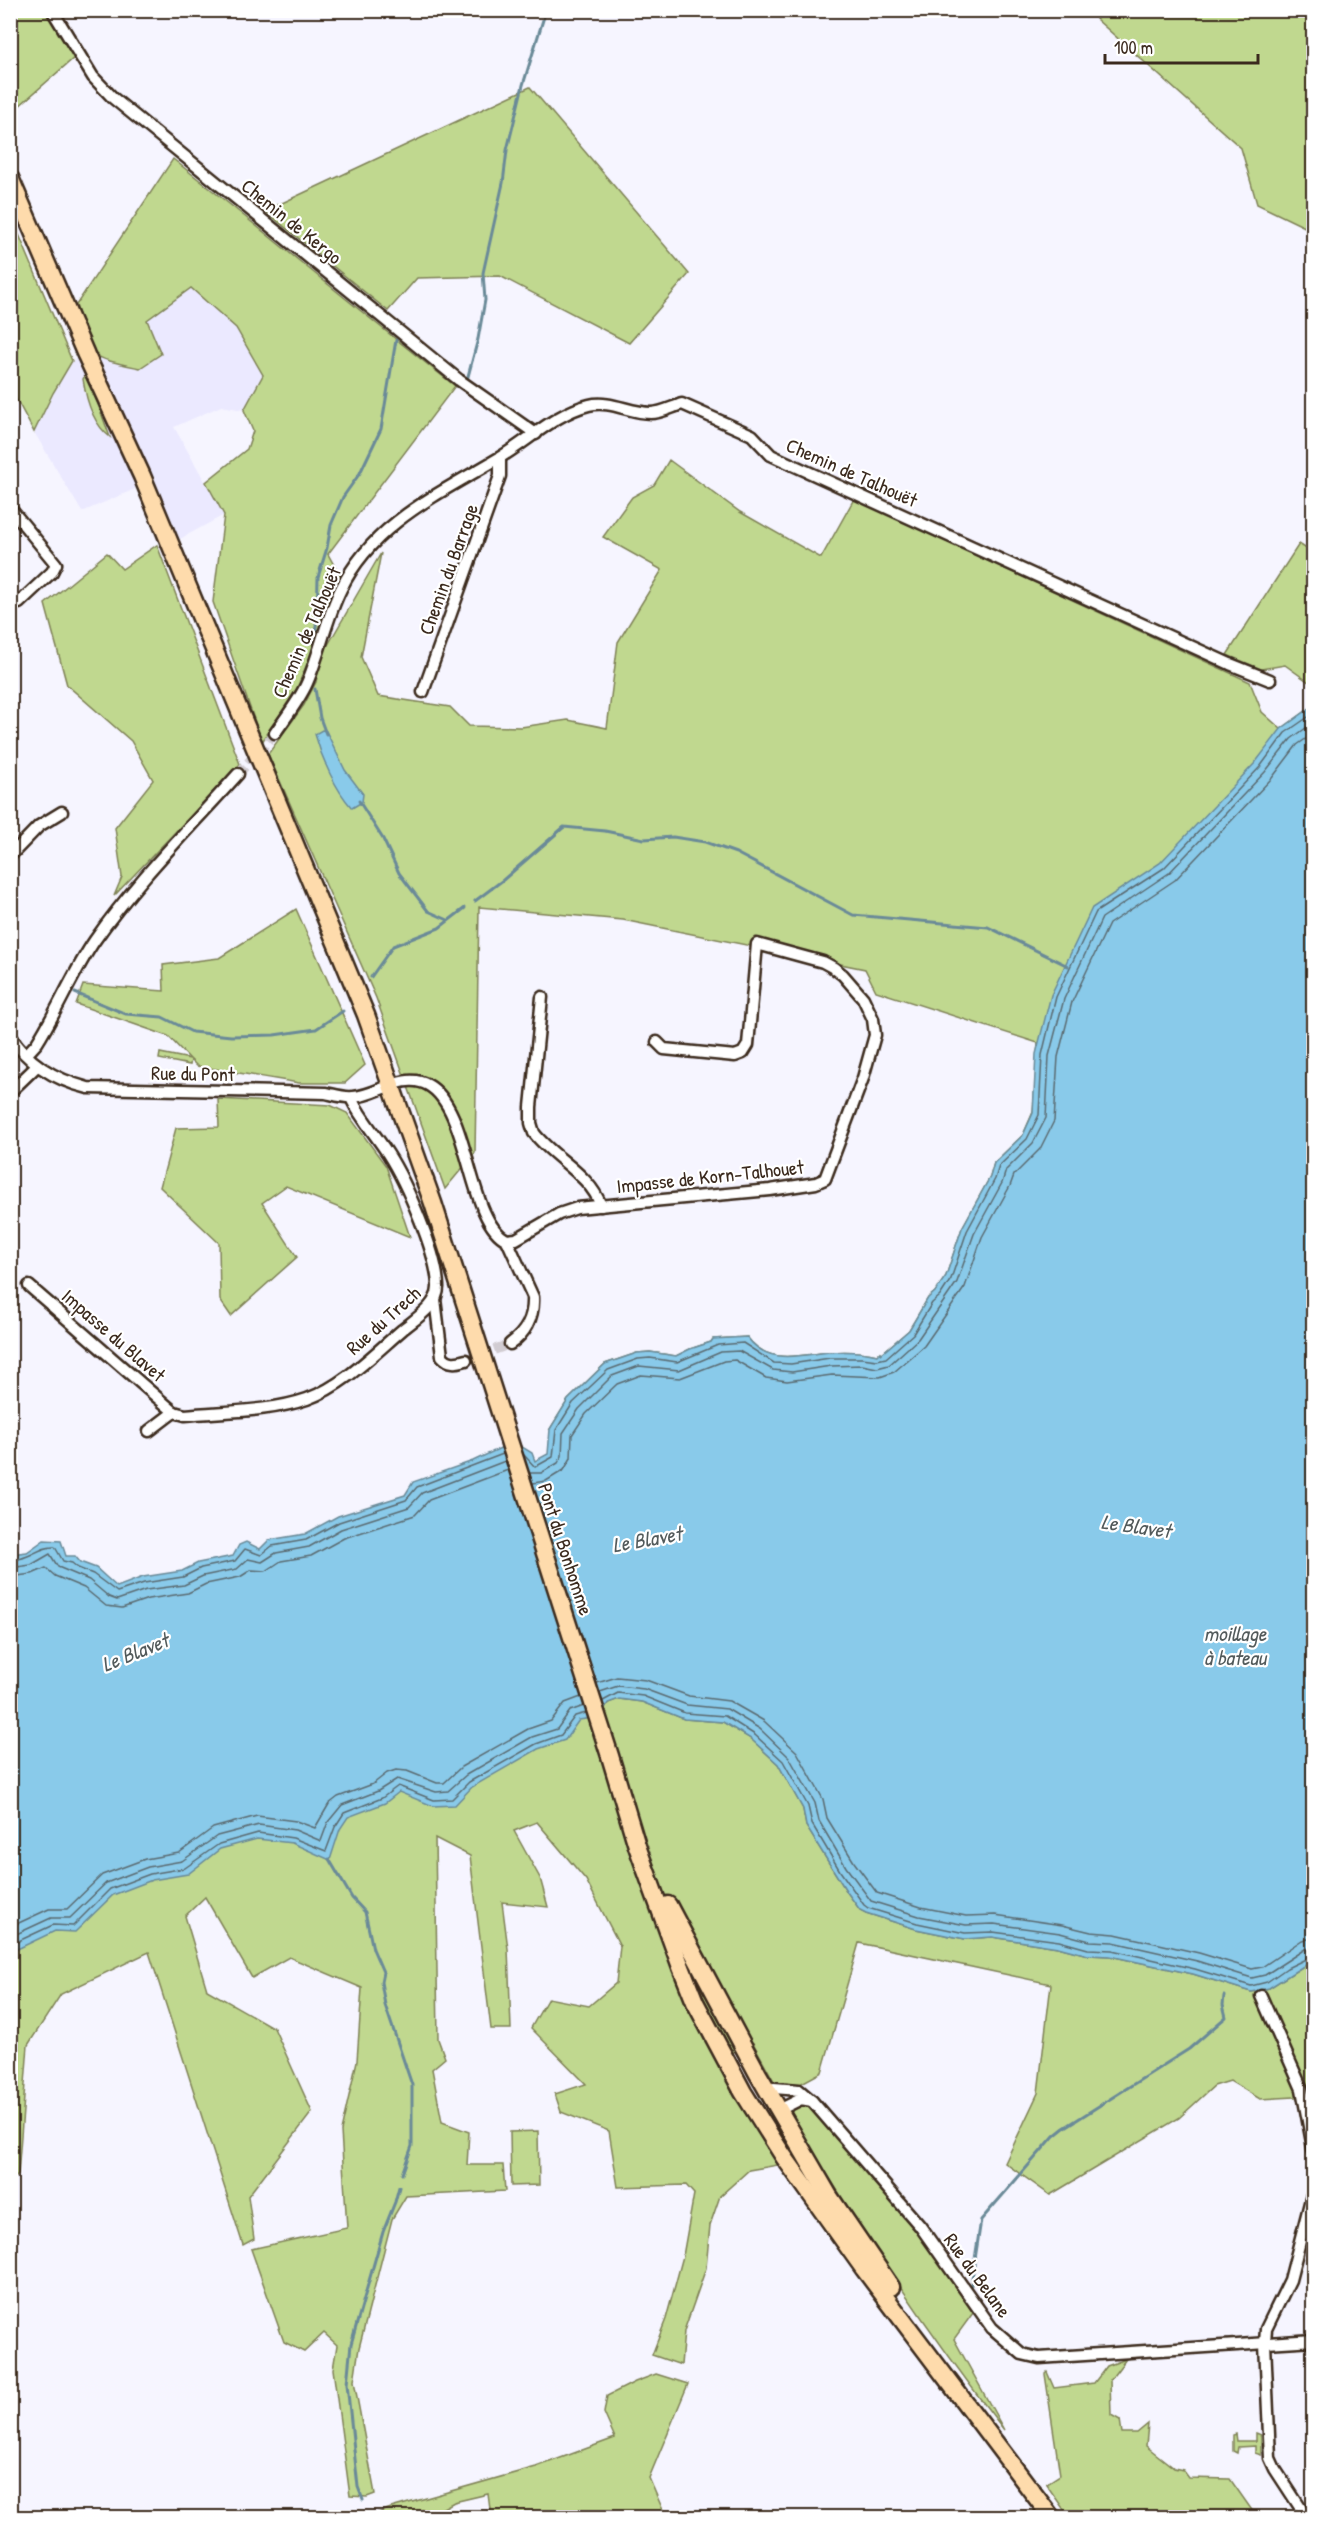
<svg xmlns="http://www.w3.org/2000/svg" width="1324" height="2528" font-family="'Patrick Hand',sans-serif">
  <rect width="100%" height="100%" fill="#f6f5ff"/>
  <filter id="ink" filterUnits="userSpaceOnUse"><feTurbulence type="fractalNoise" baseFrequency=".0167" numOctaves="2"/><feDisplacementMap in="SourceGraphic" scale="12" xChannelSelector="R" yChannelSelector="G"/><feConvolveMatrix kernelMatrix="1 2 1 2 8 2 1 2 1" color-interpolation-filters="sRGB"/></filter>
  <g filter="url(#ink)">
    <path fill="#ebe9ff" d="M 190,287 L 236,328 L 263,375 L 244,410 L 221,406 L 174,427 L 224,515 L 178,540 L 151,482 L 82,512 L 34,432 L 53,393 L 72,361 L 146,320 Z"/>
    <g fill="#c0d88f" stroke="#7e8156" stroke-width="1.5">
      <path d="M 11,11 L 59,11 L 83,50 L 11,113 Z"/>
      <path d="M 1106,11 L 1313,11 L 1313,231 L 1257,204 L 1241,148 L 1096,19 Z"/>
      <path d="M 530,87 L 689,274 L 629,343 L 500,276 L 417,278 L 388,311 L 265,211 Z"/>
      <path d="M 173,159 C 268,234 360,312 455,386 L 328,554 L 342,580 L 297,688 L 262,742 L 213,602 L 224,515 L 206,482 L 247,449 L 253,431 L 244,410 L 263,375 L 236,328 L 191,288 L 147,320 L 161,354 L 140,368 C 84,356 92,359 76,305 Z"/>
      <path d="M 10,213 L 72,361 L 53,393 L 34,432 L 11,389 Z"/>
      <path d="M 85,375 L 88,377 L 110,437 C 93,424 86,399 83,379 Z"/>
      <path d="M 669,460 L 740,512 L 821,558 L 854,499 L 1250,682 L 1262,712 L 1281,729 L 1313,706 L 1313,1338 L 550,1429 L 568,1400 L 605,1364 L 637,1353 L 650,1352 L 676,1356 L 690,1349 L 711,1342 L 713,1339 L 747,1337 C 768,1366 799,1355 830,1352 C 845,1351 861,1351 877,1355 L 880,1352 L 881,1354 L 909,1330 L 928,1298 L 935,1292 L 946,1276 L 962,1228 L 990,1177 L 994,1163 L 1023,1135 L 1033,1112 L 1038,1043 L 876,991 L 865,969 L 623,920 L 479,907 L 475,1153 L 445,1189 L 376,998 L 268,754 L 304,705 L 316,682 L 321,657 L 381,553 L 361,657 L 378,696 L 450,707 L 469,726 L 521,727 L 568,720 L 607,728 L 618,642 L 662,570 L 603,537 L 632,497 L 654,485 Z"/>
      <path d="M 1299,544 L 1313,553 L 1313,685 L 1285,665 L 1261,669 L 1227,655 Z"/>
      <path d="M 157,545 L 240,764 L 114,896 L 122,877 L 115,828 L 153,780 L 131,741 L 67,685 L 45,604 L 107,553 L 122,569 Z"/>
      <path d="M 296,909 L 365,1065 L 345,1083 L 299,1083 L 197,1066 L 191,1060 L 190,1065 L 159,1059 L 160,1053 L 190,1059 L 168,1036 L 76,1004 L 83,985 L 164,991 L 163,965 L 219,958 Z"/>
      <path d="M 218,1099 L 330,1105 L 347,1113 L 386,1166 L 410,1237 L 286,1186 L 262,1203 L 297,1257 L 231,1316 L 220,1300 L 219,1243 L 160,1187 L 176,1128 L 219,1127 Z"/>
      <path d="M 619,1699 L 642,1702 L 684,1719 L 723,1722 L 751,1739 L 778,1764 L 803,1809 L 806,1826 L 847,1892 L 860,1910 L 866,1913 L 916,1929 L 965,1939 L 992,1937 L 1058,1947 L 1088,1955 L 1110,1956 L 1193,1974 L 1251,1992 L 1269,1988 L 1313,1960 L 1313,2096 L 1260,2099 L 1230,2081 L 1214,2086 L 1179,2118 L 1050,2195 L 1005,2163 L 1038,2093 L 1051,1984 L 859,1943 L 822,2072 L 800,2084 L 774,2081 L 753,2043 L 716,2060 L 778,2165 L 749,2170 L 720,2196 L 710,2225 L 706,2268 L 684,2331 L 681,2365 L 652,2355 L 666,2319 L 683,2256 L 694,2194 L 686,2185 L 618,2187 L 609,2131 L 561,2112 L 555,2094 L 586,2084 L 531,2028 L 548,1998 L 589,2006 L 616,1983 L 620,1946 L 586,1880 L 537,1822 L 514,1831 L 540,1878 L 548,1907 L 502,1902 L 508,1949 L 511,2029 L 491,2029 L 470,1856 L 435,1838 L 438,2039 L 445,2058 L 432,2069 L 442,2122 L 469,2132 L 467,2165 L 503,2165 L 505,2191 L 406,2196 L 392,2219 L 359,2348 L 354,2381 L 375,2494 L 367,2497 L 350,2496 L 333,2369 L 337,2345 L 324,2333 L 304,2352 L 284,2342 L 251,2249 L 347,2228 L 341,2131 L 357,2061 L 362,1988 L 289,1957 L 252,1978 L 205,1897 L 185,1916 L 207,1990 L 274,2028 L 312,2112 L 248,2196 L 254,2239 L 243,2245 L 149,1952 L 61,1994 L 28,2045 L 18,2175 L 11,2182 L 10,1854 L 603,1711 L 608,1703 Z"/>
      <path d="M 802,2105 L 809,2106 L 916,2227 L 973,2313 L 954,2339 L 1004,2430 C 926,2329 855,2222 789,2112 Z"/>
      <path d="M 538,2131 L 539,2185 L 511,2186 L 510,2132 Z"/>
      <path d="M 1126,2359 L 1110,2380 L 1111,2415 L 1120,2420 L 1122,2433 L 1137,2433 L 1148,2424 L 1146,2446 L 1174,2468 L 1183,2470 L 1189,2478 L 1230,2479 L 1256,2516 L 1069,2517 L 1046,2484 L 1060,2475 L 1045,2374 L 1047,2372 L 1054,2388 L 1094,2383 L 1107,2366 Z"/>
      <path d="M 656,2374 L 688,2384 L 649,2478 L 666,2517 L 491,2517 L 488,2494 L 454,2502 L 427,2517 L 368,2517 L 391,2508 L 536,2467 L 615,2438 L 604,2413 L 607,2396 L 635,2382 Z"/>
      <path d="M 1256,2433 L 1261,2435 L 1261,2455 L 1255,2453 L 1255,2446 L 1238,2447 L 1237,2453 L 1233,2451 L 1233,2435 L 1236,2434 L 1237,2441 L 1256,2441 Z"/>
    </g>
    <g fill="#89caea" stroke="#6a8a98" stroke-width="1.5">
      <path d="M 1313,706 L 1313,1960 L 1269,1988 L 1251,1992 L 1193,1974 L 1110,1956 L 1088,1955 L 1058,1947 L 992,1937 L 965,1939 L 916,1929 L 866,1913 L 860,1910 L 847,1892 L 806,1826 L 803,1809 L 778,1764 L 751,1739 L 723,1722 L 684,1719 L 642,1702 L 619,1699 L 608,1703 L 603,1711 L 593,1718 L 579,1720 L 565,1740 L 538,1749 L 472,1787 L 455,1805 L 433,1806 L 399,1792 L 385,1803 L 348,1817 L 340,1829 L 330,1860 L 292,1843 L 257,1839 L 220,1849 L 188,1874 L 152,1880 L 113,1895 L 75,1932 L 55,1931 L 11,1952 L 11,1554 L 27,1552 L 44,1540 L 61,1541 L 66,1556 L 75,1556 L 80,1562 L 96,1568 L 117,1587 L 143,1577 L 182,1571 L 198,1563 L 233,1556 L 239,1545 L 246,1542 L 260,1549 L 269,1540 L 305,1534 L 338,1516 L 405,1495 L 413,1482 L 473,1461 L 509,1444 L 519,1445 L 532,1453 L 535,1461 L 548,1454 L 550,1429 L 568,1400 L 605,1364 L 637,1353 L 650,1352 L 676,1356 L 690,1349 L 711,1342 L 713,1339 L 747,1337 C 768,1366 799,1355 830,1352 C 845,1351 861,1351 877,1355 L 880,1352 L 881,1354 L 909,1330 L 928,1298 L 935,1292 L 946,1276 L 962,1228 L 990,1177 L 994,1163 L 1023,1135 L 1033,1113 L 1036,1054 L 1051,995 L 1092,908 L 1160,863 L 1255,763 L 1281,729 Z"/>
      <path d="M 322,730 L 326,731 L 345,770 L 363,794 L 362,802 L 352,808 C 335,789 322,759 315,734 Z"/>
    </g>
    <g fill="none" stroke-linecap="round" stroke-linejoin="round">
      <g stroke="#5a6a70" stroke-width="1.5">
        <path d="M 524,1455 L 535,1467 L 553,1457 L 556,1430 L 573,1403 L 608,1370 L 638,1359 L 650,1358 L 677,1362 L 718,1345 L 743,1343 L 774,1363 L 791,1364 L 830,1358 L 862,1358 L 877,1360 L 886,1358 L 913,1334 L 932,1303 L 940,1296 L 951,1279 L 967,1231 L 995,1179 L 999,1166 L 1027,1139 L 1039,1115 L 1042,1055 L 1056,997 L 1096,912 L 1164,868 L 1260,767 L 1285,733 L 1314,713"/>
        <path d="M 530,1473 L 541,1473 L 558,1463 L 562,1456 L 563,1433 L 579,1409 L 612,1376 L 639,1366 L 679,1370 L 721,1352 L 739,1351 L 773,1370 L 792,1372 L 831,1366 L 862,1365 L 877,1368 L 889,1365 L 918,1339 L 957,1282 L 974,1234 L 1002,1183 L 1006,1170 L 1033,1143 L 1046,1118 L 1049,1056 L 1064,999 L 1102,918 L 1169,873 L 1265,772 L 1291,739 L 1314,722"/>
        <path d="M 533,1483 L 546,1481 L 564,1470 L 571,1458 L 572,1435 L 586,1414 L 617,1384 L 641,1375 L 680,1378 L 724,1361 L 735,1360 L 766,1378 L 787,1381 L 832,1375 L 880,1377 L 894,1372 L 924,1346 L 965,1287 L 982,1237 L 1010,1186 L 1014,1175 L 1040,1149 L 1054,1121 L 1058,1057 L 1072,1002 L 1109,924 L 1175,880 L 1272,778 L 1297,745 L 1314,733"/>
        <path d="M 10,1560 C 30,1560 39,1546 55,1547 L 63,1561 L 72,1563 L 78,1568 L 93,1574 L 117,1592 L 144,1583 L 183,1577 L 201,1568 L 235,1561 L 245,1549 L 261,1555 L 272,1546 L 306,1540 L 339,1522 L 406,1500 L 417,1487 L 503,1454"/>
        <path d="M 10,1568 L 31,1565 L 50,1554 L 58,1567 L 89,1580 L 109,1597 L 117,1600 L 146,1590 L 184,1585 L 203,1576 L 237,1569 L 248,1559 L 262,1562 L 276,1553 L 309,1547 L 341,1529 L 409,1507 L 422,1493 L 505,1461"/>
        <path d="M 10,1577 L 32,1574 L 46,1568 L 55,1576 L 84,1588 L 106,1606 L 122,1608 L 148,1599 L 188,1593 L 206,1584 L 240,1577 L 251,1570 L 266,1571 L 281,1561 L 311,1556 L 344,1538 L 415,1515 L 429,1500 L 508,1470"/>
        <path d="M 597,1683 L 617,1677 L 646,1680 L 689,1696 L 729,1701 L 764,1721 L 797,1752 L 823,1799 L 827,1818 L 854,1862 L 877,1893 L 921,1907 L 966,1916 L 995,1915 L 1062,1925 L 1091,1932 L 1115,1934 L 1199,1953 L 1252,1969 L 1262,1967 L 1302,1940 L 1314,1938"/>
        <path d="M 600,1692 L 618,1686 L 644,1689 L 687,1705 L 727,1709 L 760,1729 L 789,1757 L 815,1803 L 819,1821 L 846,1867 L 871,1901 L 919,1916 L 966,1925 L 994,1924 L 1060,1933 L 1090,1941 L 1113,1942 L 1197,1961 L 1252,1978 L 1265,1975 L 1305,1949 L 1314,1947"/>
        <path d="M 603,1701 L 618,1693 L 643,1696 L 685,1713 L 725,1716 L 755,1735 L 783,1761 L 808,1806 L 812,1824 L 840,1871 L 864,1905 L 868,1908 L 917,1923 L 965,1933 L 993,1932 L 1059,1941 L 1088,1949 L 1112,1950 L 1195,1969 L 1251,1986 L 1267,1982 L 1287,1968 L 1314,1955"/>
        <path d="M 10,1927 L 49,1909 L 67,1909 L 102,1875 L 145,1859 L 179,1853 L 213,1828 L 257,1816 L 296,1821 L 315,1828 L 329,1804 L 338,1797 L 373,1784 L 387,1773 L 396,1770 L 407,1771 L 437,1783 L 444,1783 L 461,1767 L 528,1729 L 551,1721 L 565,1703 L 581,1697"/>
        <path d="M 10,1937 L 51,1918 L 70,1918 L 106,1883 L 148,1867 L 182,1861 L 217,1836 L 259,1825 L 295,1830 L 321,1841 L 328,1822 L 342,1805 L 378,1791 L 397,1779 L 436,1792 L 448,1791 L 466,1775 L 532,1737 L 557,1729 L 570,1711 L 584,1706"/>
        <path d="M 10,1945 L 53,1925 L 73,1926 L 110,1889 L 150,1874 L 185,1868 L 219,1844 L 258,1833 L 293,1838 L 326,1851 L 335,1827 L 344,1813 L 382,1798 L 398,1786 L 434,1800 L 452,1799 L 469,1782 L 536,1744 L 561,1735 L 575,1716 L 586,1713"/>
      </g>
      <g stroke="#6a8a98" stroke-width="3">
        <path d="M 465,378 L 467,380 L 478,339 L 485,300 L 483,273 L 503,183 L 507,150 L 523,85 L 546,10"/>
        <path d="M 313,652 L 317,617 L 318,577 L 327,548 L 331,525 L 343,497 L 360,473 L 381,429 L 396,340"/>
        <path d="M 315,689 L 320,718 L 326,734"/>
        <path d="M 359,801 L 383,839 L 399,873 L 428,911 L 448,920"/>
        <path d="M 475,901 L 503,880 L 564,827 L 605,831 L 644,839 L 673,837 L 705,842 L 736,853 L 853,915 L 988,927 L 1068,966"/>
        <path d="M 371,977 L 393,946 L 439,928 L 465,908"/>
        <path d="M 75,993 L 126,1014 L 162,1017 L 192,1032 L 231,1036 L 274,1035 L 316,1029 L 343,1011"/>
        <path d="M 329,1859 L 352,1898 L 365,1912 L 373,1949 L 383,1972 L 381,1982 L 385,2005 L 412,2085 L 412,2146 L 402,2174"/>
        <path d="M 971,2285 L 981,2220 L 1054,2136 L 1064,2128 L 1189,2049 L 1226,2017 L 1223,2005 L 1224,1996"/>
        <path d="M 363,2500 L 358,2487 L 347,2384 L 351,2344 L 383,2232 L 395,2202 L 399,2187"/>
      </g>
      <g stroke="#d1ccd2" stroke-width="10" stroke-dasharray="10 5" stroke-linecap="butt">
        <path d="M 238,774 L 275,733"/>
        <path d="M 466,1360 L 510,1344"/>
      </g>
      <g stroke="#3b2a1e" stroke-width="15">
        <g id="street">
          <path d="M 52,10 L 93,77 L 113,98 L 459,380 L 536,434"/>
          <path d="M 10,508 L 56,564 L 52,572 L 19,603 L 10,601"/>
          <path d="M 423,692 L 500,476 L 500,458"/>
          <path d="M 275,733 C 286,717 299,701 307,683 C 320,653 326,619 341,589 C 373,523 439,494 499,458 C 528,441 556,413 589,405 C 611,400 629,413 651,413 C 661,413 672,407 682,404 L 752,435 L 771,455 L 1230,664 L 1270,680"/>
          <path d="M 10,856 L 39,826 L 62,812"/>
          <path d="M 542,997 L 531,1107 L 531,1123 L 534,1133 C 554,1159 590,1174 601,1206"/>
          <path d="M 10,1035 C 28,1064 56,1080 88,1088 L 326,1093 C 335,1095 345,1098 353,1097 C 377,1096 403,1071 428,1085 C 471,1109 467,1221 507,1240 L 533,1297 C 534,1317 527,1332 510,1344"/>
          <path d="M 27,1054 L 37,1043 C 58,1010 73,972 95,940 C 137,880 190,828 238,774"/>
          <path d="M 10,1092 L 37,1066"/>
          <path d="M 507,1240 L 516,1239 L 559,1214 L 577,1208 L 770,1190 L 816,1183 L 825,1179 L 863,1078 L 875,1035 L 873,1019 L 863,998 L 843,975 L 834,968 L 823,962 L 757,944 L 748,1045 L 743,1053 L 735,1056 L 664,1049 L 657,1042"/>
          <path d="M 29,1286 L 174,1412"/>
          <path d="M 435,1299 L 442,1356 C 449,1364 456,1363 466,1360"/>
          <path d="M 174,1412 L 185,1415 C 225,1411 269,1412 307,1399 C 343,1386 374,1354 402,1330 C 415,1319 439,1305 438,1286 C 437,1253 406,1182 388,1154 C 376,1135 361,1119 351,1098"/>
          <path d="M 149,1431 L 174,1412"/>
          <path d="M 1261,1996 L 1302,2089 L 1314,2153"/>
          <path d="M 774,2088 L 799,2090 L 812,2101 L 920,2226 L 992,2328 L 1022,2354 L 1039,2358 L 1314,2340"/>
          <path d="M 785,2107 L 801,2099 L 812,2101"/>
          <path d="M 1307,2518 L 1275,2469 L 1270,2458 L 1265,2343 L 1266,2329 L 1290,2280 L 1314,2187"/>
        </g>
      </g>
      <g stroke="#3b2a1e" stroke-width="21">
        <g id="primary">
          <path d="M 10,178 L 86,355 L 142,476 L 366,1015 L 433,1203 L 610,1756 L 637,1846 L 681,1967 L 695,2002 L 743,2092 L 784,2157 L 864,2269 L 1052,2518"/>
          <path d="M 668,1905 L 758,2074 L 829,2196 L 891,2287"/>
        </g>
      </g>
      <use href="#street" stroke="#fff" stroke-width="10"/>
      <use href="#primary" stroke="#fedbac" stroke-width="16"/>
    </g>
  </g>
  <g text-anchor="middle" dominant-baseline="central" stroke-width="4.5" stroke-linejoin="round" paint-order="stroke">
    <g font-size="20" fill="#3b2a1e" stroke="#fff">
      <text transform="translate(292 221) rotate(39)">Chemin de Kergo</text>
      <text transform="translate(852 472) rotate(24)">Chemin de Talhouët</text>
      <text transform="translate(448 569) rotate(-70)">Chemin du Barrage</text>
      <text transform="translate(306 632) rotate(-66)">Chemin de Talhouët</text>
      <text transform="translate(193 1073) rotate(1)">Rue du Pont</text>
      <text transform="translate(710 1176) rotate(-6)">Impasse de Korn-Talhouet</text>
      <text transform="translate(383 1320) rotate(-42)">Rue du Trech</text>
      <text transform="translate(114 1335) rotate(41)">Impasse du Blavet</text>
      <text transform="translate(566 1549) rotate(72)">Pont du Bonhomme</text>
      <text transform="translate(978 2275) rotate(54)">Rue du Belane</text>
    </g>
    <g font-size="21" font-style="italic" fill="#525a5b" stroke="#fff">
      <text transform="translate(1136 1526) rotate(8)">Le Blavet</text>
      <text transform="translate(647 1539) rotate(-10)">Le Blavet</text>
      <text x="1235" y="1633">moillage<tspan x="1235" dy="24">à bateau</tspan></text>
      <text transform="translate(135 1652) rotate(-22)">Le Blavet</text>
    </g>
  </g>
  <rect width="1324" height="2528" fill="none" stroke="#fff" stroke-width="36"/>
  <rect x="18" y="18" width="1288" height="2492" fill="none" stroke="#3b2a1e" stroke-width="2" filter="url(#ink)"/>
  <path d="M1105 54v9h153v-9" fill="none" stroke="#3b2a1e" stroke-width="3"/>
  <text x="1114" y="54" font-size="18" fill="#3b2a1e" stroke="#ffffff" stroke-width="4.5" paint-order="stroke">100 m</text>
</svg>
